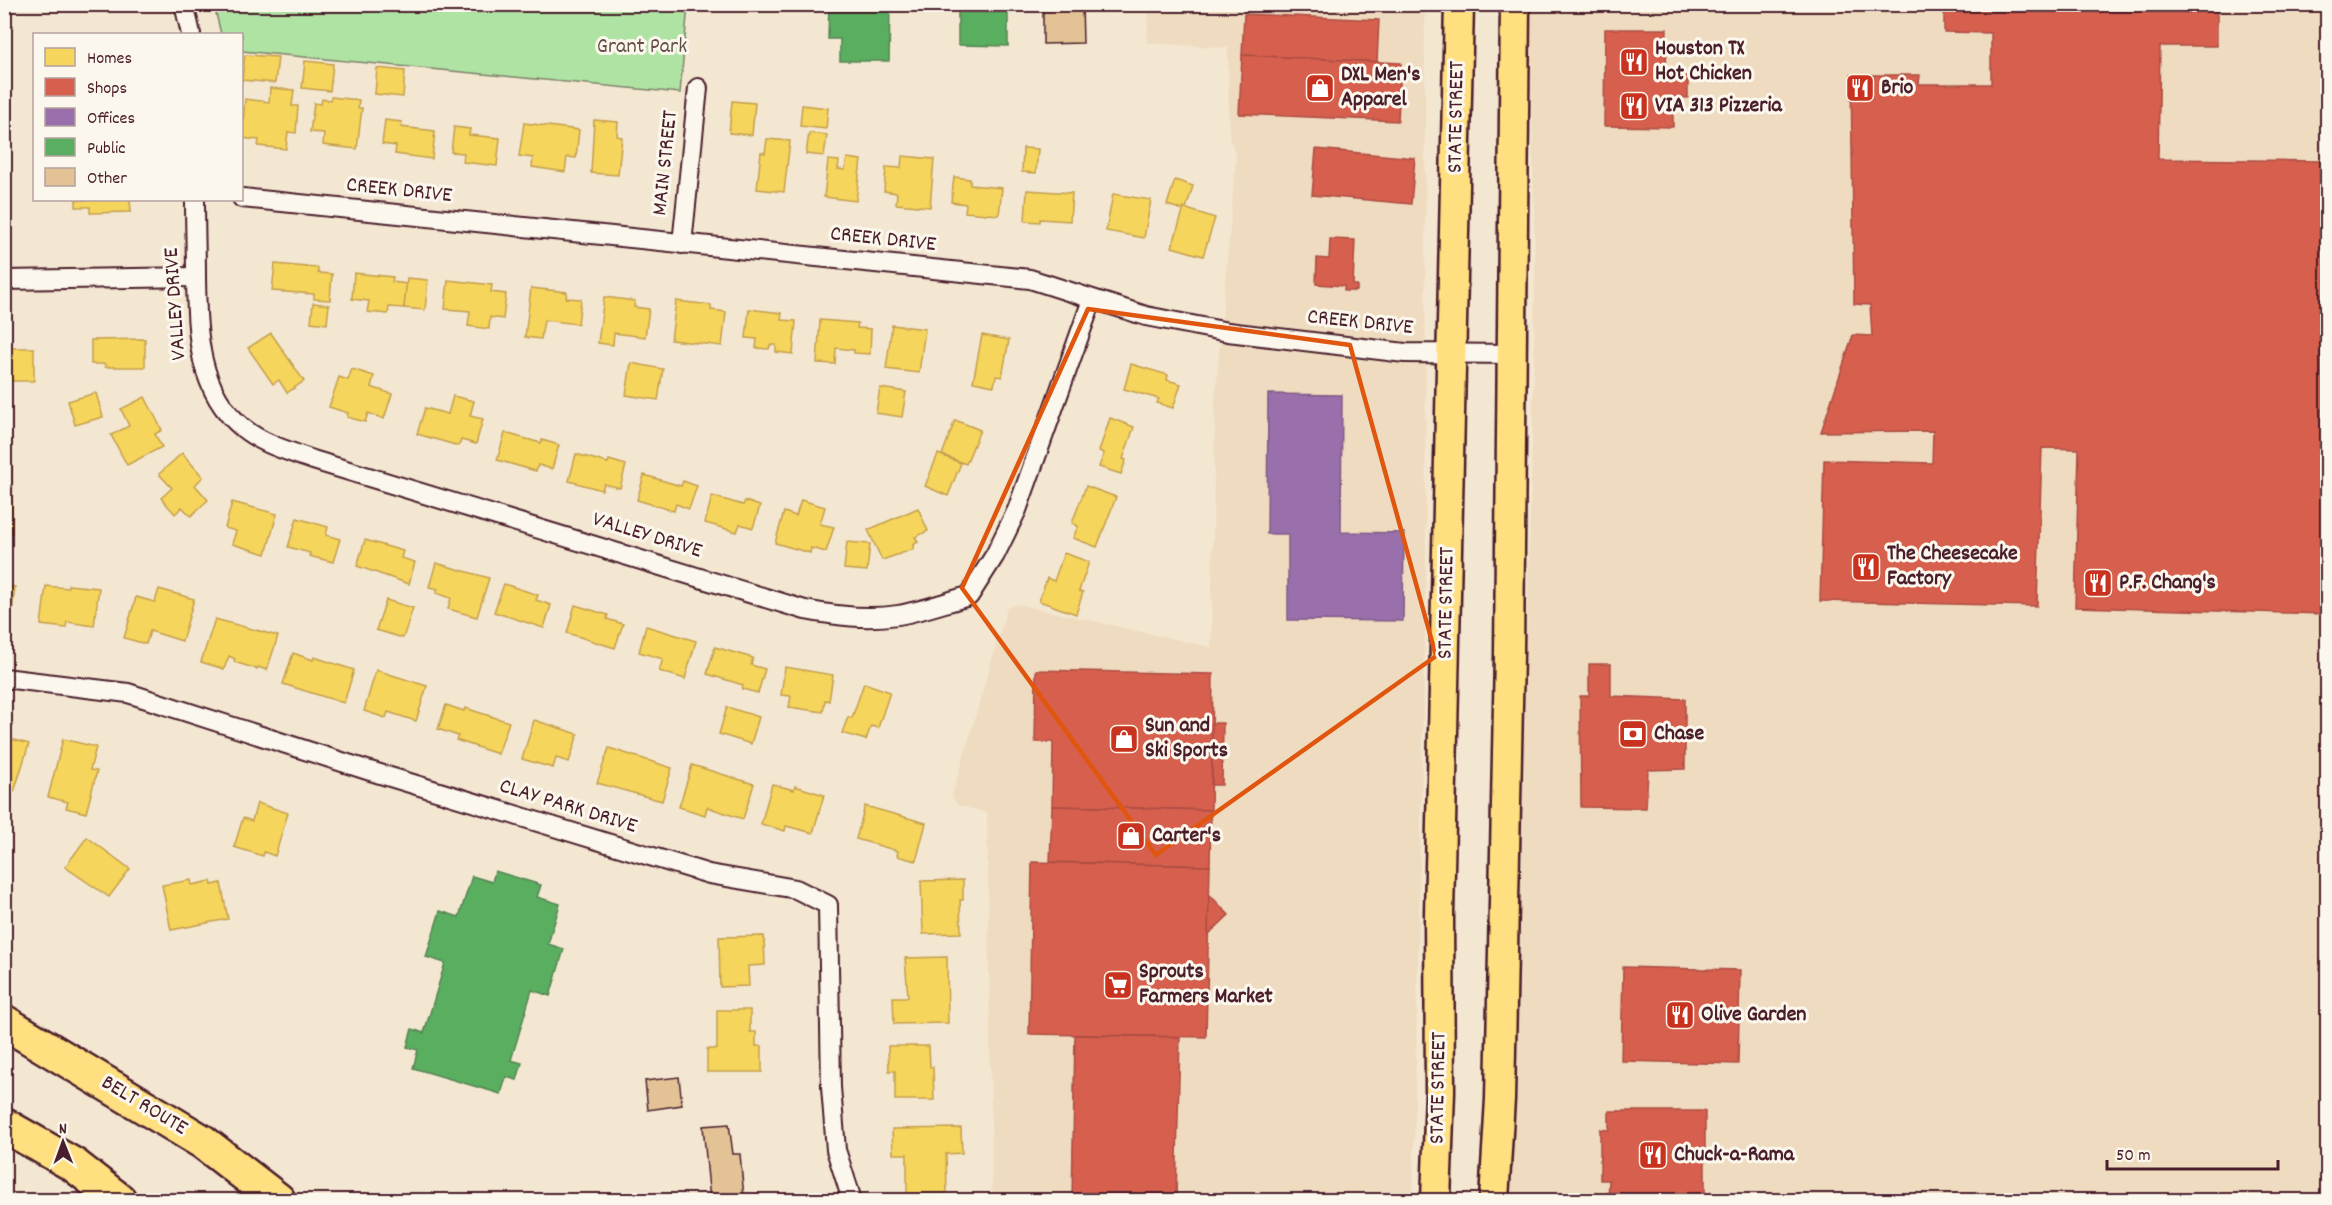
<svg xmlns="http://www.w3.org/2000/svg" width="2332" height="1205" font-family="Dekko,sans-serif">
  <rect width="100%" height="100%" fill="#f4e7d2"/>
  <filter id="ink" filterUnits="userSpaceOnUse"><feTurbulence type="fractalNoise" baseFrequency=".0167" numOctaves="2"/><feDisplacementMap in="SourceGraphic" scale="12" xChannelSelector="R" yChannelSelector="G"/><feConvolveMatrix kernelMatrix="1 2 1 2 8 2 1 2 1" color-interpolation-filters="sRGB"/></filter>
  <g filter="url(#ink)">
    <g fill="#efdcc0">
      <path d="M 1149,5 L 1425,5 L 1426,582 L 1413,1200 L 992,1200 L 987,813 L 957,805 L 952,796 L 1007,608 L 1017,604 L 1211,647 L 1215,399 L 1236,156 L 1229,138 L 1228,48 L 1147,43 Z"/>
      <path d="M 1530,5 L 2327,5 L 2327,1200 L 1511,1200 L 1533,405 L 1535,271 Z"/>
    </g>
    <path fill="#afe3a4" stroke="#7c8168" stroke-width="1.5" d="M 214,5 L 688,5 L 680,93 L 242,51 L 242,34 L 221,34 Z"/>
    <g fill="#f6d55c" stroke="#c29e4d" stroke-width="1.5">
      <path d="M 245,55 L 278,57 L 275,83 L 242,80 Z"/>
      <path d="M 305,61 L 333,64 L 330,91 L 302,88 Z"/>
      <path d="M 377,68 L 405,71 L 403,97 L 375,94 Z"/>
      <path d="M 270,88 L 294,90 L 292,106 L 298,106 L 296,133 L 288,132 L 286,149 L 258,146 L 259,140 L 242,138 L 245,99 L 269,102 Z"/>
      <path d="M 331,97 L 359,100 L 358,108 L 362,108 L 357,149 L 323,145 L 324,133 L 310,132 L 314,103 L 321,104 L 322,99 L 330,100 Z"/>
      <path d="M 732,101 L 755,103 L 752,135 L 729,133 Z"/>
      <path d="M 802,105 L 828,108 L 826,129 L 800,126 Z"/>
      <path d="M 385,120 L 402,122 L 401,127 L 435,131 L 432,159 L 395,154 L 396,146 L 382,144 Z"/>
      <path d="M 594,120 L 618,122 L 617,136 L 622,137 L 618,175 L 591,173 Z"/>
      <path d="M 524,123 L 579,130 L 576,158 L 567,157 L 565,172 L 532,167 L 533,158 L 519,156 Z"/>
      <path d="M 454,127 L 470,129 L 469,135 L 500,138 L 497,166 L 463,162 L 464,153 L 451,152 Z"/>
      <path d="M 809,133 L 827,135 L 824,156 L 806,154 Z"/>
      <path d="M 767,139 L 790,141 L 784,192 L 757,189 L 761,152 L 765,153 Z"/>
      <path d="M 1023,148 L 1038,149 L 1036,173 L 1022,172 Z"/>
      <path d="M 902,156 L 934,159 L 930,207 L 896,204 L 897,193 L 884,191 L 886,167 L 901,168 Z"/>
      <path d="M 847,158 L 861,160 L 856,201 L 824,197 L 828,160 L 839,161 L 838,169 L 845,170 Z"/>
      <path d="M 954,177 L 970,179 L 970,185 L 1002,188 L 999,215 L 965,212 L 966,204 L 951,202 Z"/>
      <path d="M 1175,180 L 1193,186 L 1186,209 L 1183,210 L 1167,205 Z"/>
      <path d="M 1027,190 L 1072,193 L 1070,221 L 1040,219 L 1040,222 L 1025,221 Z"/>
      <path d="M 1113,194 L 1151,200 L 1144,238 L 1106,231 Z"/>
      <path d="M 76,200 L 130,200 L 131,212 L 90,213 L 90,207 L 76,207 Z"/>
      <path d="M 1184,208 L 1215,218 L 1203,256 L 1172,247 Z"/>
      <path d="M 275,264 L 318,268 L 318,273 L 332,274 L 330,300 L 314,299 L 314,294 L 272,291 Z"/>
      <path d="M 354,273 L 393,277 L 392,282 L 407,284 L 404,308 L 389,307 L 388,314 L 367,312 L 369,301 L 352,299 Z"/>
      <path d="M 407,278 L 428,280 L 425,310 L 404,308 Z"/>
      <path d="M 448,280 L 492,285 L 491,292 L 506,294 L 503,319 L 490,317 L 489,329 L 468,326 L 470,311 L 445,309 Z"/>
      <path d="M 531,288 L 567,292 L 566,298 L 581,299 L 578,324 L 544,320 L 541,339 L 525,337 Z"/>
      <path d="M 604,297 L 635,301 L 634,307 L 649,309 L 645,337 L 614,333 L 613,345 L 598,343 Z"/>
      <path d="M 676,301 L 711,305 L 711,310 L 726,312 L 722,346 L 671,340 Z"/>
      <path d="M 313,303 L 329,305 L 327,324 L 311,322 Z"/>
      <path d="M 749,309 L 782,313 L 781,320 L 796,321 L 793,354 L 776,352 L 776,345 L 770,345 L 769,349 L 756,348 L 757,339 L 746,338 Z"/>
      <path d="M 820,320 L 858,323 L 857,328 L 871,329 L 870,354 L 854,353 L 854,350 L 836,348 L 835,364 L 817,363 Z"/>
      <path d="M 892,325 L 925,329 L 919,373 L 886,369 Z"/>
      <path d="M 271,333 L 304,381 L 287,393 L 279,380 L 273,384 L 248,348 Z"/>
      <path d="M 982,335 L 1009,340 L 1002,377 L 996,376 L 994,386 L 973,382 Z"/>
      <path d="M 145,339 L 145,367 L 105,367 L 105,364 L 91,364 L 91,340 Z"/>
      <rect x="7" y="348" width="27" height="33"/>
      <path d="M 631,363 L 663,369 L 658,400 L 626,395 Z"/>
      <path d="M 1131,364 L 1168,375 L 1167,380 L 1181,384 L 1173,408 L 1157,403 L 1159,399 L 1124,389 Z"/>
      <path d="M 352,369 L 374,376 L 371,387 L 392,394 L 384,419 L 368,413 L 365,422 L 347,417 L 348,413 L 329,407 L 339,377 L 348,380 Z"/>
      <path d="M 880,388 L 906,392 L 902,417 L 876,413 Z"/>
      <path d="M 96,393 L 103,417 L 75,425 L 68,401 Z"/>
      <path d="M 453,396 L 474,401 L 470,416 L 483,419 L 476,444 L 461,440 L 459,446 L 417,434 L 425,408 L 448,414 Z"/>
      <path d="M 145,397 L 162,430 L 155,434 L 162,447 L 127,465 L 111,435 L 129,426 L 121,409 Z"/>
      <path d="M 1110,418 L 1134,427 L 1123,459 L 1126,460 L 1121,474 L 1099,467 L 1104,453 L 1099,451 Z"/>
      <path d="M 955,420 L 980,430 L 966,464 L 942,455 Z"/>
      <path d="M 505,433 L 541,443 L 542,440 L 559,445 L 552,469 L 538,465 L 536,471 L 497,460 Z"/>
      <path d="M 182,453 L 203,477 L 195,485 L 208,500 L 191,516 L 182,507 L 175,514 L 161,498 L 172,488 L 159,474 Z"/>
      <path d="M 576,454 L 608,463 L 609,460 L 626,465 L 620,488 L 604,484 L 602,490 L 569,481 Z"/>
      <path d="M 938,454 L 961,463 L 948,496 L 925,486 Z"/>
      <rect x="4" y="466" width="8" height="67"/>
      <path d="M 644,475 L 681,486 L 683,481 L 697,486 L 689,509 L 676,504 L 674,511 L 637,500 Z"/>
      <path d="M 1086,486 L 1116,497 L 1097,547 L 1073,538 L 1078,526 L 1072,523 Z"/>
      <path d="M 712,496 L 743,505 L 745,501 L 760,506 L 753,528 L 740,524 L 737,532 L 705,523 Z"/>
      <path d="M 801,500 L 825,507 L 820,524 L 834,527 L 826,552 L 811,548 L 810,553 L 775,543 L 784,512 L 796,516 Z"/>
      <path d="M 232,502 L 277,514 L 266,554 L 232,544 L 236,531 L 225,528 Z"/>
      <path d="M 918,508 L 928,531 L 915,537 L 918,542 L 913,545 L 914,549 L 882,560 L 868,530 Z"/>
      <path d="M 297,518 L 328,527 L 326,535 L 340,539 L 333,562 L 309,556 L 310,553 L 288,547 Z"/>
      <path d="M 365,540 L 403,551 L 401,558 L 415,562 L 409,584 L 357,566 Z"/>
      <path d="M 847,542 L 870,544 L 867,571 L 844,569 Z"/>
      <path d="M 1064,553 L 1089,562 L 1079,591 L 1083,592 L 1076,614 L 1039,601 L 1047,578 L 1054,581 Z"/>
      <path d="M 436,563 L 489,578 L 477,617 L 448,609 L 451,598 L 436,593 L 438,589 L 429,587 Z"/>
      <path d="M 504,584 L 538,595 L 536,600 L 551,605 L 544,628 L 494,612 Z"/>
      <path d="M 68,585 L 99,588 L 94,626 L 67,622 L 66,628 L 41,625 L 46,586 L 68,588 Z"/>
      <path d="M 4,586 L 15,587 L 11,620 L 4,619 Z"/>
      <path d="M 159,589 L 194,599 L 182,641 L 150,631 L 146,644 L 124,638 L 136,597 L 155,602 Z"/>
      <path d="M 386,600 L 413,608 L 403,638 L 376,630 Z"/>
      <path d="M 575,605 L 608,615 L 607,619 L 623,624 L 615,648 L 567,633 Z"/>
      <path d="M 215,619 L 278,636 L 267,670 L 258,667 L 257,669 L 234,662 L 235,659 L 229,656 L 224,669 L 201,662 Z"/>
      <path d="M 646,626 L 696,641 L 685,679 L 659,671 L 663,659 L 639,652 Z"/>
      <path d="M 715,647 L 753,658 L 751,665 L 765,669 L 758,693 L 742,689 L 743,685 L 707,674 Z"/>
      <path d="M 293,653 L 313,660 L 314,657 L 354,670 L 344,703 L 283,684 Z"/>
      <path d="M 785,667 L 833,675 L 829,701 L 825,700 L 823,712 L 789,707 L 791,696 L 781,695 Z"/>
      <path d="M 376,670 L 427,686 L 416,721 L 388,712 L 386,718 L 364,711 Z"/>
      <path d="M 864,683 L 890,692 L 878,728 L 871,726 L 866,740 L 842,733 L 848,717 L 852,718 Z"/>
      <path d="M 446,705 L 464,711 L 465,708 L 509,722 L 498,754 L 456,740 L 458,736 L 438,729 Z"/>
      <path d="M 727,707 L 759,717 L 751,744 L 719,734 Z"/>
      <path d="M 534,720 L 578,734 L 569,762 L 556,758 L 553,768 L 522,759 Z"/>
      <path d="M 4,737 L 29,744 L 14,792 L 4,789 Z"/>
      <path d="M 63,739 L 96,747 L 90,770 L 97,771 L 86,813 L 66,808 L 68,802 L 48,797 Z"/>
      <path d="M 609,748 L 672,768 L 662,801 L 597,783 Z"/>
      <path d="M 692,765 L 754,784 L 743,819 L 707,807 L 705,815 L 679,807 Z"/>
      <path d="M 772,784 L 794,790 L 795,786 L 824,795 L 813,833 L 786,826 L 785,831 L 761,824 Z"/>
      <path d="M 257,803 L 288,813 L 275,856 L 264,852 L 263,856 L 234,847 L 243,818 L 252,821 Z"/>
      <path d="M 865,806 L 926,823 L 916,861 L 897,856 L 898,851 L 856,839 Z"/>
      <path d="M 87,837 L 130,869 L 109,897 L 65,867 Z"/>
      <path d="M 191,880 L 192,885 L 211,881 L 212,885 L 221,883 L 228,919 L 171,930 L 162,885 Z"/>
      <path d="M 963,880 L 963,900 L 960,900 L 961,933 L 923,934 L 921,881 Z"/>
      <path d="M 764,936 L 765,965 L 748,966 L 749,986 L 720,987 L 719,937 Z"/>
      <path d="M 947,957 L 948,1023 L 894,1024 L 893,997 L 908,997 L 905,958 Z"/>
      <path d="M 717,1010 L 750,1010 L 750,1032 L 756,1032 L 756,1046 L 762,1046 L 762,1072 L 707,1072 L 707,1049 L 717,1049 Z"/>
      <path d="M 888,1046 L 929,1046 L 930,1067 L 933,1067 L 934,1100 L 895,1100 L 895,1071 L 889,1071 Z"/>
      <path d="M 961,1128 L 962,1153 L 946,1154 L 947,1193 L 907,1194 L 907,1154 L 893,1154 L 892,1129 Z"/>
    </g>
    <g fill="#d6604d" stroke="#ac4c43" stroke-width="1.5">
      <path d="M 1944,4 L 2217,4 L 2217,46 L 2160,46 L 2158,159 L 2328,161 L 2328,612 L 2325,614 L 2075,607 L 2079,449 L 2042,448 L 2037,606 L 1820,601 L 1824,460 L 1932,463 L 1933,431 L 1821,432 L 1853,335 L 1872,336 L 1870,305 L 1854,304 L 1851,75 L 1920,75 L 1919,84 L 1991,84 L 1991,33 L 1944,32 Z"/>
      <path d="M 1244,14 L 1379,20 L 1377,62 L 1242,55 Z"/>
      <path d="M 1605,29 L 1667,29 L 1666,76 L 1688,76 L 1688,98 L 1673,97 L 1673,127 L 1604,126 Z"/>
      <path d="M 1242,55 L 1401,63 L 1398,121 L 1239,114 Z"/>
      <path d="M 1316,149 L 1415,158 L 1411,204 L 1312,195 Z"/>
      <path d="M 1330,239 L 1355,240 L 1353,285 L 1357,285 L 1357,291 L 1344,291 L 1344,286 L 1316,284 L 1317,258 L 1329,259 Z"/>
      <path d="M 1589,664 L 1611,664 L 1611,696 L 1685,699 L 1685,769 L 1648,770 L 1646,808 L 1581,807 L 1580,696 L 1589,696 Z"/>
      <path d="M 1036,670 L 1213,674 L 1211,810 L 1052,806 L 1053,742 L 1035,742 Z"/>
      <path d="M 1212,723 L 1223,723 L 1222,785 L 1212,785 Z"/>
      <path d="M 1052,806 L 1211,810 L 1210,866 L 1050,862 Z"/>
      <path d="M 1032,862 L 1210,866 L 1206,1037 L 1029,1034 Z"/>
      <path d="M 1209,894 L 1229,915 L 1208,935 Z"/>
      <path d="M 1623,967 L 1740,970 L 1738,1064 L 1621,1061 Z"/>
      <path d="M 1075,1035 L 1180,1037 L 1176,1200 L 1072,1200 Z"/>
      <path d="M 1609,1111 L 1705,1111 L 1705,1200 L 1608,1200 L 1609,1180 L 1600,1180 L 1600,1129 L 1609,1130 Z"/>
    </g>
    <path fill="#9970ab" stroke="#815885" stroke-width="1.5" d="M 1268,394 L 1342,395 L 1341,532 L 1404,533 L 1403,621 L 1288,620 L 1288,534 L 1267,534 Z"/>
    <g fill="#5aae61" stroke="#558351" stroke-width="1.5">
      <path d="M 829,4 L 890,4 L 889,61 L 840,61 L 840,39 L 828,39 Z"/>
      <path d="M 958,4 L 1008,4 L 1008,46 L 958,45 Z"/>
      <path d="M 495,871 L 541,885 L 537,897 L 560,904 L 548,944 L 564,949 L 550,996 L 532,990 L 511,1060 L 522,1063 L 517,1080 L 506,1077 L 501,1094 L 413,1068 L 418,1050 L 407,1047 L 412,1029 L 424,1033 L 445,963 L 426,957 L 440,911 L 459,917 L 472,876 L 492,882 Z"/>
    </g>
    <g fill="#e3c295" stroke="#4a1f2b" stroke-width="1.5">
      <path d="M 1043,4 L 1082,4 L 1083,43 L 1043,44 Z"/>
      <path d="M 679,1077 L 682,1105 L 648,1110 L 645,1081 Z"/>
      <path d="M 729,1124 L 733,1154 L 740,1154 L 744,1197 L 710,1200 L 703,1126 Z"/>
    </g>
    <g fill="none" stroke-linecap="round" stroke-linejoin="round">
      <g stroke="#4a1f2b" stroke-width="22">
        <g id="street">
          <path d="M 184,4 L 191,34"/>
          <path d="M 242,198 L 1030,279 L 1146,316 L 1228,332 L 1405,353 L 1513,354"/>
          <path d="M 195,200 C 195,225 196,251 196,277 C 197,332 197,390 243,428 C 264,445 289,451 313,460 L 805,610 C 836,616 867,620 898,615 C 922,611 946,602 969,596 L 995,555 L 1017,510 L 1092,300"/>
          <path d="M 682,244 L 698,88"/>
          <path d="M 4,280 L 196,277"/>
          <path d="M 4,678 L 128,693 L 367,770 L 709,874 L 796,889 L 828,905 L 831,1087 L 836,1150 L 852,1200"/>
        </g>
      </g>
      <g stroke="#4a1f2b" stroke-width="33">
        <g id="primary">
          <path d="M 1436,1200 L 1440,1092 L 1439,915 L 1459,4"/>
          <path d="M 1494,1200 L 1500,1099 L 1509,655 L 1515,4"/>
        </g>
      </g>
      <g stroke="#4a1f2b" stroke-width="38">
        <g id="highway">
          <path d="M 4,1022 L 203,1142 L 278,1200"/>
          <path d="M 4,1125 L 74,1165 L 119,1200"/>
        </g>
      </g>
      <use href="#street" stroke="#fbf7ec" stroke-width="18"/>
      <use href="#primary" stroke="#ffdf80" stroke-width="28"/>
      <use href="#highway" stroke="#ffdf80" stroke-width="33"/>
    </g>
  </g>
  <path fill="none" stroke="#e0560e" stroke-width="4.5" stroke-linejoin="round" d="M 1088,309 L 1350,345 L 1436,656 L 1156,855 L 962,588 Z"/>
  <defs>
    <g id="restaurant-square" transform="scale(1.5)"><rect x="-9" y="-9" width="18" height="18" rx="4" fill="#c8321e" stroke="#fbf7ec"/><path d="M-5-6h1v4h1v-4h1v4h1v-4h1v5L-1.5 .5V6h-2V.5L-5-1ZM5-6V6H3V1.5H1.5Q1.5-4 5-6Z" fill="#fff"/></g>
    <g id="shop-square" transform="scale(1.5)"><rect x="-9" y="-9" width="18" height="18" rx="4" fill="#c8321e" stroke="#fbf7ec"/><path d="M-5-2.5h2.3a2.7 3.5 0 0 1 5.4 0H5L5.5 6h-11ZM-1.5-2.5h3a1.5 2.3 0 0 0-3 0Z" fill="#fff"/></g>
    <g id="bank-square" transform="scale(1.5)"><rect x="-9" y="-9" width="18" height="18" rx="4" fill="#c8321e" stroke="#fbf7ec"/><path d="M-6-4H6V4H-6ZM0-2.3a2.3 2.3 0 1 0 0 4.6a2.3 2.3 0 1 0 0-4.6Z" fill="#fff"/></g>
    <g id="supermarket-square" transform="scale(1.5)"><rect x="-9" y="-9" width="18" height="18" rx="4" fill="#c8321e" stroke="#fbf7ec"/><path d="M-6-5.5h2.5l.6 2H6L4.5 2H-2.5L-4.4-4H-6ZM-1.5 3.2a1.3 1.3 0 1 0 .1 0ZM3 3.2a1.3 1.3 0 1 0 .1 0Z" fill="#fff"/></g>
  </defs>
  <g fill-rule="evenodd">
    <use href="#restaurant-square" x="1634" y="62"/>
    <use href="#shop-square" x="1320" y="88"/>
    <use href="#restaurant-square" x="1860" y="88"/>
    <use href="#restaurant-square" x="1634" y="106"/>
    <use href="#restaurant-square" x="1866" y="567"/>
    <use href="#restaurant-square" x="2098" y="583"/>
    <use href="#bank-square" x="1633" y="734"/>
    <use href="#shop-square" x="1124" y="739"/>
    <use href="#shop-square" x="1131" y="836"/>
    <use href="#supermarket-square" x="1118" y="985"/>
    <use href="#restaurant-square" x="1680" y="1015"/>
    <use href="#restaurant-square" x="1653" y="1155"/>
  </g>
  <g text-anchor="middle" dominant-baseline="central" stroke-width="6" stroke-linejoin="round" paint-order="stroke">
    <g font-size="22" fill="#635049" stroke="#fbf7ec">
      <text x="642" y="47">Grant Park</text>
    </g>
    <g font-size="22" font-weight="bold" fill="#4a1f2b" stroke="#fbf7ec" text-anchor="start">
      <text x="1655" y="49">Houston TX<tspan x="1655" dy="25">Hot Chicken</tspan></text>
      <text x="1341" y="75">DXL Men's<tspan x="1341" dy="25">Apparel</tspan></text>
      <text x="1881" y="88">Brio</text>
      <text x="1655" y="106">VIA 313 Pizzeria</text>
      <text x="1887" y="554">The Cheesecake<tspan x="1887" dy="25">Factory</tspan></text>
      <text x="2119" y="583">P.F. Chang's</text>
      <text x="1145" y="726">Sun and<tspan x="1145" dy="25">Ski Sports</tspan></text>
      <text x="1654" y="734">Chase</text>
      <text x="1152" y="836">Carter's</text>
      <text x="1139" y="972">Sprouts<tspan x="1139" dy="25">Farmers Market</tspan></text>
      <text x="1701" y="1015">Olive Garden</text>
      <text x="1674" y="1155">Chuck-a-Rama</text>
    </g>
    <g font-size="22" fill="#4a1f2b" stroke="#fbf7ec">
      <text transform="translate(1457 117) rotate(-89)">STATE STREET</text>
      <text transform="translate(666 163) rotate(-84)">MAIN STREET</text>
      <text transform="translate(399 191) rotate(6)">CREEK DRIVE</text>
      <text transform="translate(883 240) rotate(6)">CREEK DRIVE</text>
      <text transform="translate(176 304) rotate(-94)">VALLEY DRIVE</text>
      <text transform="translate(1360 323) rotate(6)">CREEK DRIVE</text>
      <text transform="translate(647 536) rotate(17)">VALLEY DRIVE</text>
      <text transform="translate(1447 603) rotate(-89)">STATE STREET</text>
      <text transform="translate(568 807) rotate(17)">CLAY PARK DRIVE</text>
      <text transform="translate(1439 1088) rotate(-89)">STATE STREET</text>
      <text transform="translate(144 1106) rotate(31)">BELT ROUTE</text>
    </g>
  </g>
  <rect width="2332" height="1205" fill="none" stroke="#fbf7ec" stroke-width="24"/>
  <rect x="12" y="12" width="2308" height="1181" fill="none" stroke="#4a1f2b" stroke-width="2" filter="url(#ink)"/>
  <rect x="33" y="33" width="210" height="168" fill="#fbf7ec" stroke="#b4a19f" stroke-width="1.5"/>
  <rect x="45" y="48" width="30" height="18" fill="#f6d55c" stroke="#b4a19f" stroke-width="1.5"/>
  <text x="87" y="63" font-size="18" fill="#4a1f2b">Homes</text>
  <rect x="45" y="78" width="30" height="18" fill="#d6604d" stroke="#b4a19f" stroke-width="1.5"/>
  <text x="87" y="93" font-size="18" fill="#4a1f2b">Shops</text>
  <rect x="45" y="108" width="30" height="18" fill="#9970ab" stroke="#b4a19f" stroke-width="1.5"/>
  <text x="87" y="123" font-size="18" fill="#4a1f2b">Offices</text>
  <rect x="45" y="138" width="30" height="18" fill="#5aae61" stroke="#b4a19f" stroke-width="1.5"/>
  <text x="87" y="153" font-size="18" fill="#4a1f2b">Public</text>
  <rect x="45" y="168" width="30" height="18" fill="#e3c295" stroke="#b4a19f" stroke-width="1.5"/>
  <text x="87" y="183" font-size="18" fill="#4a1f2b">Other</text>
  <g transform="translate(63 1142) rotate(359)" stroke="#fbf7ec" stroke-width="4.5" paint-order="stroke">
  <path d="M0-4.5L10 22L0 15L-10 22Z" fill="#4a1f2b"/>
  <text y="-9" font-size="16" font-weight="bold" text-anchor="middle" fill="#4a1f2b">N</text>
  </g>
  <path d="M2107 1160v9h171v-9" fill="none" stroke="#4a1f2b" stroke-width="3"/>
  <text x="2116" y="1160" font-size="18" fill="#4a1f2b" stroke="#fbf7ec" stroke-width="4.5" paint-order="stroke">50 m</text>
</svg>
